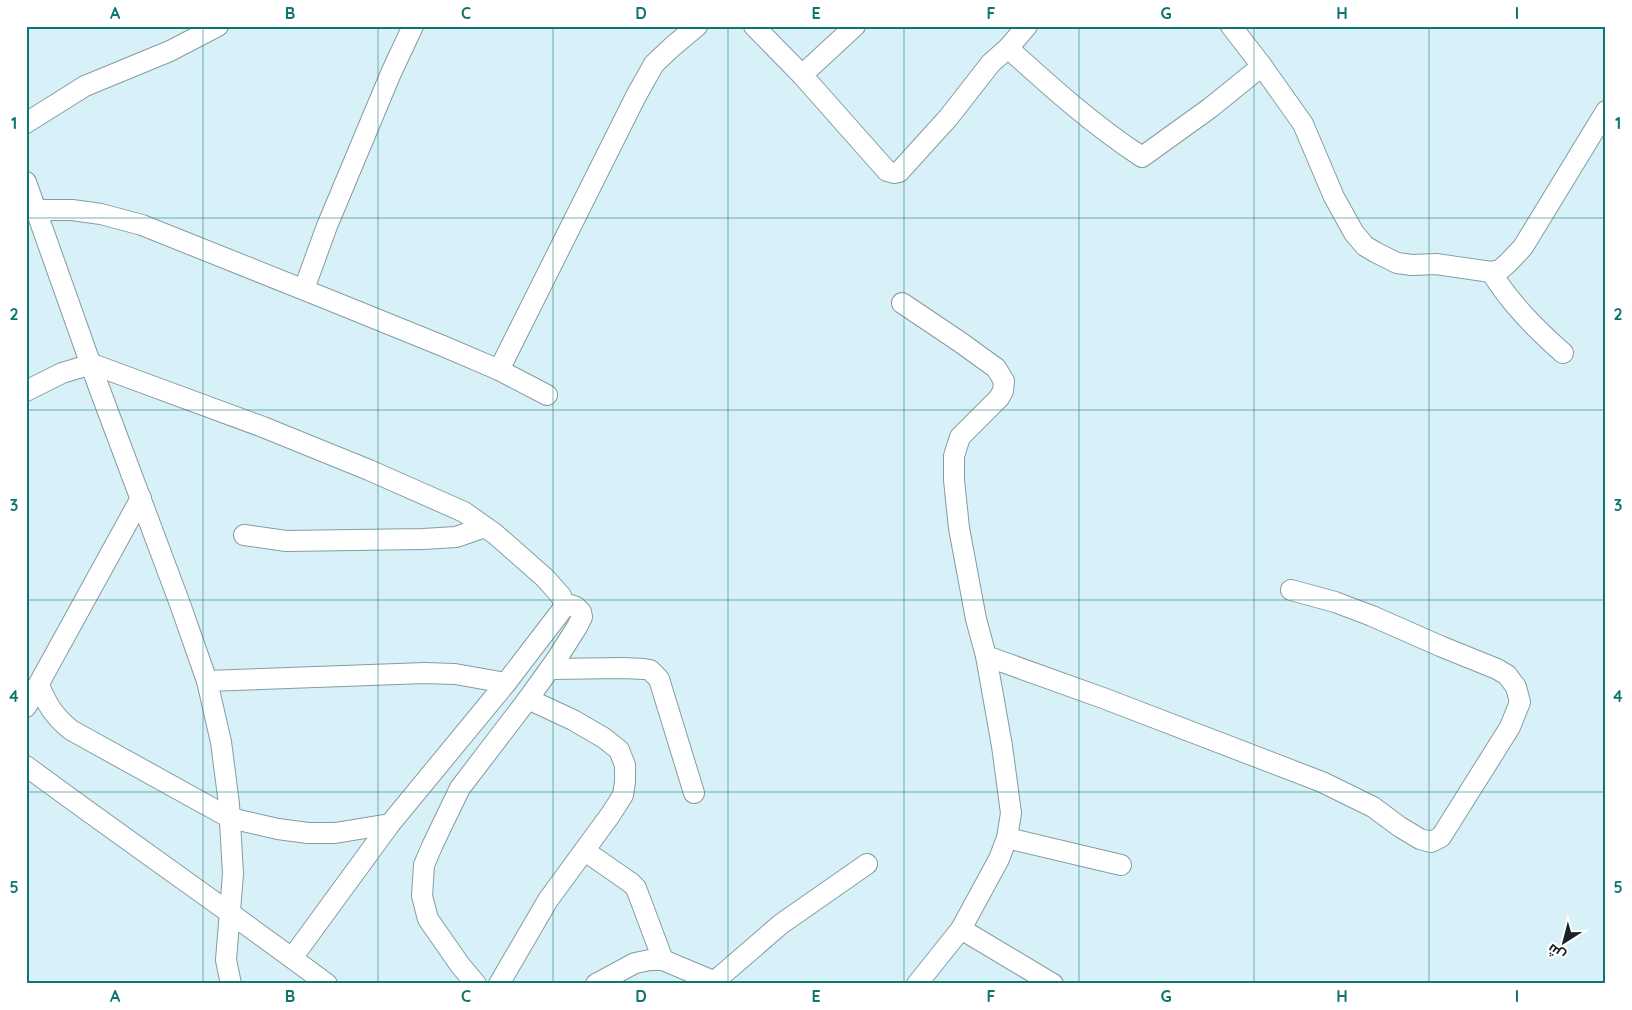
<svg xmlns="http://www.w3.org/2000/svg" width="1632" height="1010" font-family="Quicksand,Cairo,sans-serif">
  <rect width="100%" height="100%" fill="#d8f0f8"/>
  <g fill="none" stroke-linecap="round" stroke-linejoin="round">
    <g stroke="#859ca2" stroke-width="22">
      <g id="minor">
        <path d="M 754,26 L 802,75 L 855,26"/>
        <path d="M 1231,26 L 1262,66 L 1303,124 L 1334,197 L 1354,233 L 1365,246 L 1375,252 L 1397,263 L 1412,265 L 1436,264 L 1491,272 L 1500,270 L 1508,263 L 1523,247 L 1606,111"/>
        <path d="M 1008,48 C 1051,87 1093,125 1142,157 L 1210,108 L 1262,66"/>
        <path d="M 802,75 L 887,171 L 894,173 L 899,172 L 948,118 L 991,63 L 1008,48 L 1027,26"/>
        <path d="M 26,123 L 85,86 L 170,51 L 218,26"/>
        <path d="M 26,182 L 98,385 L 180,604 L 207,681 L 221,742 L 229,804 L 233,874 L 226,960 L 231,984"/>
        <path d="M 35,210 L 72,210 L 101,214 L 142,225 L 322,297 L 443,346 L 499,370 L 547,395"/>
        <path d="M 1491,272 C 1511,304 1535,328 1563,353"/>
        <path d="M 304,289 L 327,226 L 391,73 L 413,26"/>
        <path d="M 902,303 L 960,342 L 996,368 L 1004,381 L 1003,391 L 999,398 L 960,437 L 954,456 L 954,480 L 959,528 L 976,619 L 986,656 L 1002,746 L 1011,813 L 1007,838 L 999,859 L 961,929 L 917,984"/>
        <path d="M 499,370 L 636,96 L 654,64 L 672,47 L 697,26"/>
        <path d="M 26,391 L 62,373 L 92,364 L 263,427 L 369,470 L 464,512 L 495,534 L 545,578 L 561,596 L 565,606 L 571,605 L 576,607 L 581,612 L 582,617 L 577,627 L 556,660 L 528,699 L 460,788 L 433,844 L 424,865 L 422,896 L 428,919 L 460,965 L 476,984"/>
        <path d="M 244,535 L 286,541 L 423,539 L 456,537 L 485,527"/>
        <path d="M 986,656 L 1103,698 L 1322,782 L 1373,807 L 1400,827 L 1420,839 L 1431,842 L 1441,837 L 1510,727 L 1520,702 L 1516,687 L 1507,675 L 1497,669 L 1440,646 L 1372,616 L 1335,602 L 1291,590"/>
        <path d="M 550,669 L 623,668 L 644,669 L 650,670 L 659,679 L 694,793"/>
        <path d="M 207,681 L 425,673 L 455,674 L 506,683"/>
        <path d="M 39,685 C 47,705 54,716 71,730 L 230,818 L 278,829 L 308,833 L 335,833 L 390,824"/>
        <path d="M 26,707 L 141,498"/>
        <path d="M 26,766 C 126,840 228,910 327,984"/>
        <path d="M 1007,838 L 1121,865"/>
        <path d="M 585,851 L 631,883 L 636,888 L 663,960"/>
        <path d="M 961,929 L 1053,984"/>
        <path d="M 292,958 L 390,824 L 506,683 L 565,606"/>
        <path d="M 715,981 L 781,924 L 867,864"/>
        <path d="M 499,984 L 548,900 L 611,814 L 623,795 L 625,782 L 625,765 L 619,750 L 604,738 L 573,720 L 528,699"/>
        <path d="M 596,984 L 635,963 L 650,960 L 663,960 L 720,984"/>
      </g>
    </g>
    <use href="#minor" stroke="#fff" stroke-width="20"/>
  </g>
  <path fill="none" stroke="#0f766e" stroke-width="1" stroke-opacity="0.55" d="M 203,26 L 203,984M 378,26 L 378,984M 553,26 L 553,984M 728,26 L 728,984M 904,26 L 904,984M 1079,26 L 1079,984M 1254,26 L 1254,984M 1429,26 L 1429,984M 26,218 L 1606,218M 26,410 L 1606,410M 26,600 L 1606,600M 26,792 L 1606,792"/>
  <rect width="1632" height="1010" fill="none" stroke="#ffffff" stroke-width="55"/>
  <g transform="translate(1564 942) rotate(216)" stroke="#ffffff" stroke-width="4" paint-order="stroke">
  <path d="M0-4L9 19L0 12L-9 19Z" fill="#192225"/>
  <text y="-8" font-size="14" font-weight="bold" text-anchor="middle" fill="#192225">ش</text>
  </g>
  <rect x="28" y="28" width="1576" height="954" fill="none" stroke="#0f766e" stroke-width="2"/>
  <g font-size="16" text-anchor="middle" font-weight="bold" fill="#0f766e">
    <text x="115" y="19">A</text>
    <text x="290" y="19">B</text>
    <text x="466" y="19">C</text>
    <text x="641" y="19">D</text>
    <text x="816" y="19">E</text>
    <text x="991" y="19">F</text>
    <text x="1166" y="19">G</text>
    <text x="1342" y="19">H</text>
    <text x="1517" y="19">I</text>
    <text x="14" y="129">1</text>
    <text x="1618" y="129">1</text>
    <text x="14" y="320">2</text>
    <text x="1618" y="320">2</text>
    <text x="14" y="511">3</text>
    <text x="1618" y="511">3</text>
    <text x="14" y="702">4</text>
    <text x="1618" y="702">4</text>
    <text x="14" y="893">5</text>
    <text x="1618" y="893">5</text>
    <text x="115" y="1002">A</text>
    <text x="290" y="1002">B</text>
    <text x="466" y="1002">C</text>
    <text x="641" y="1002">D</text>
    <text x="816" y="1002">E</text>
    <text x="991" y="1002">F</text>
    <text x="1166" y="1002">G</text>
    <text x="1342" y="1002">H</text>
    <text x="1517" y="1002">I</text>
  </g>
</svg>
